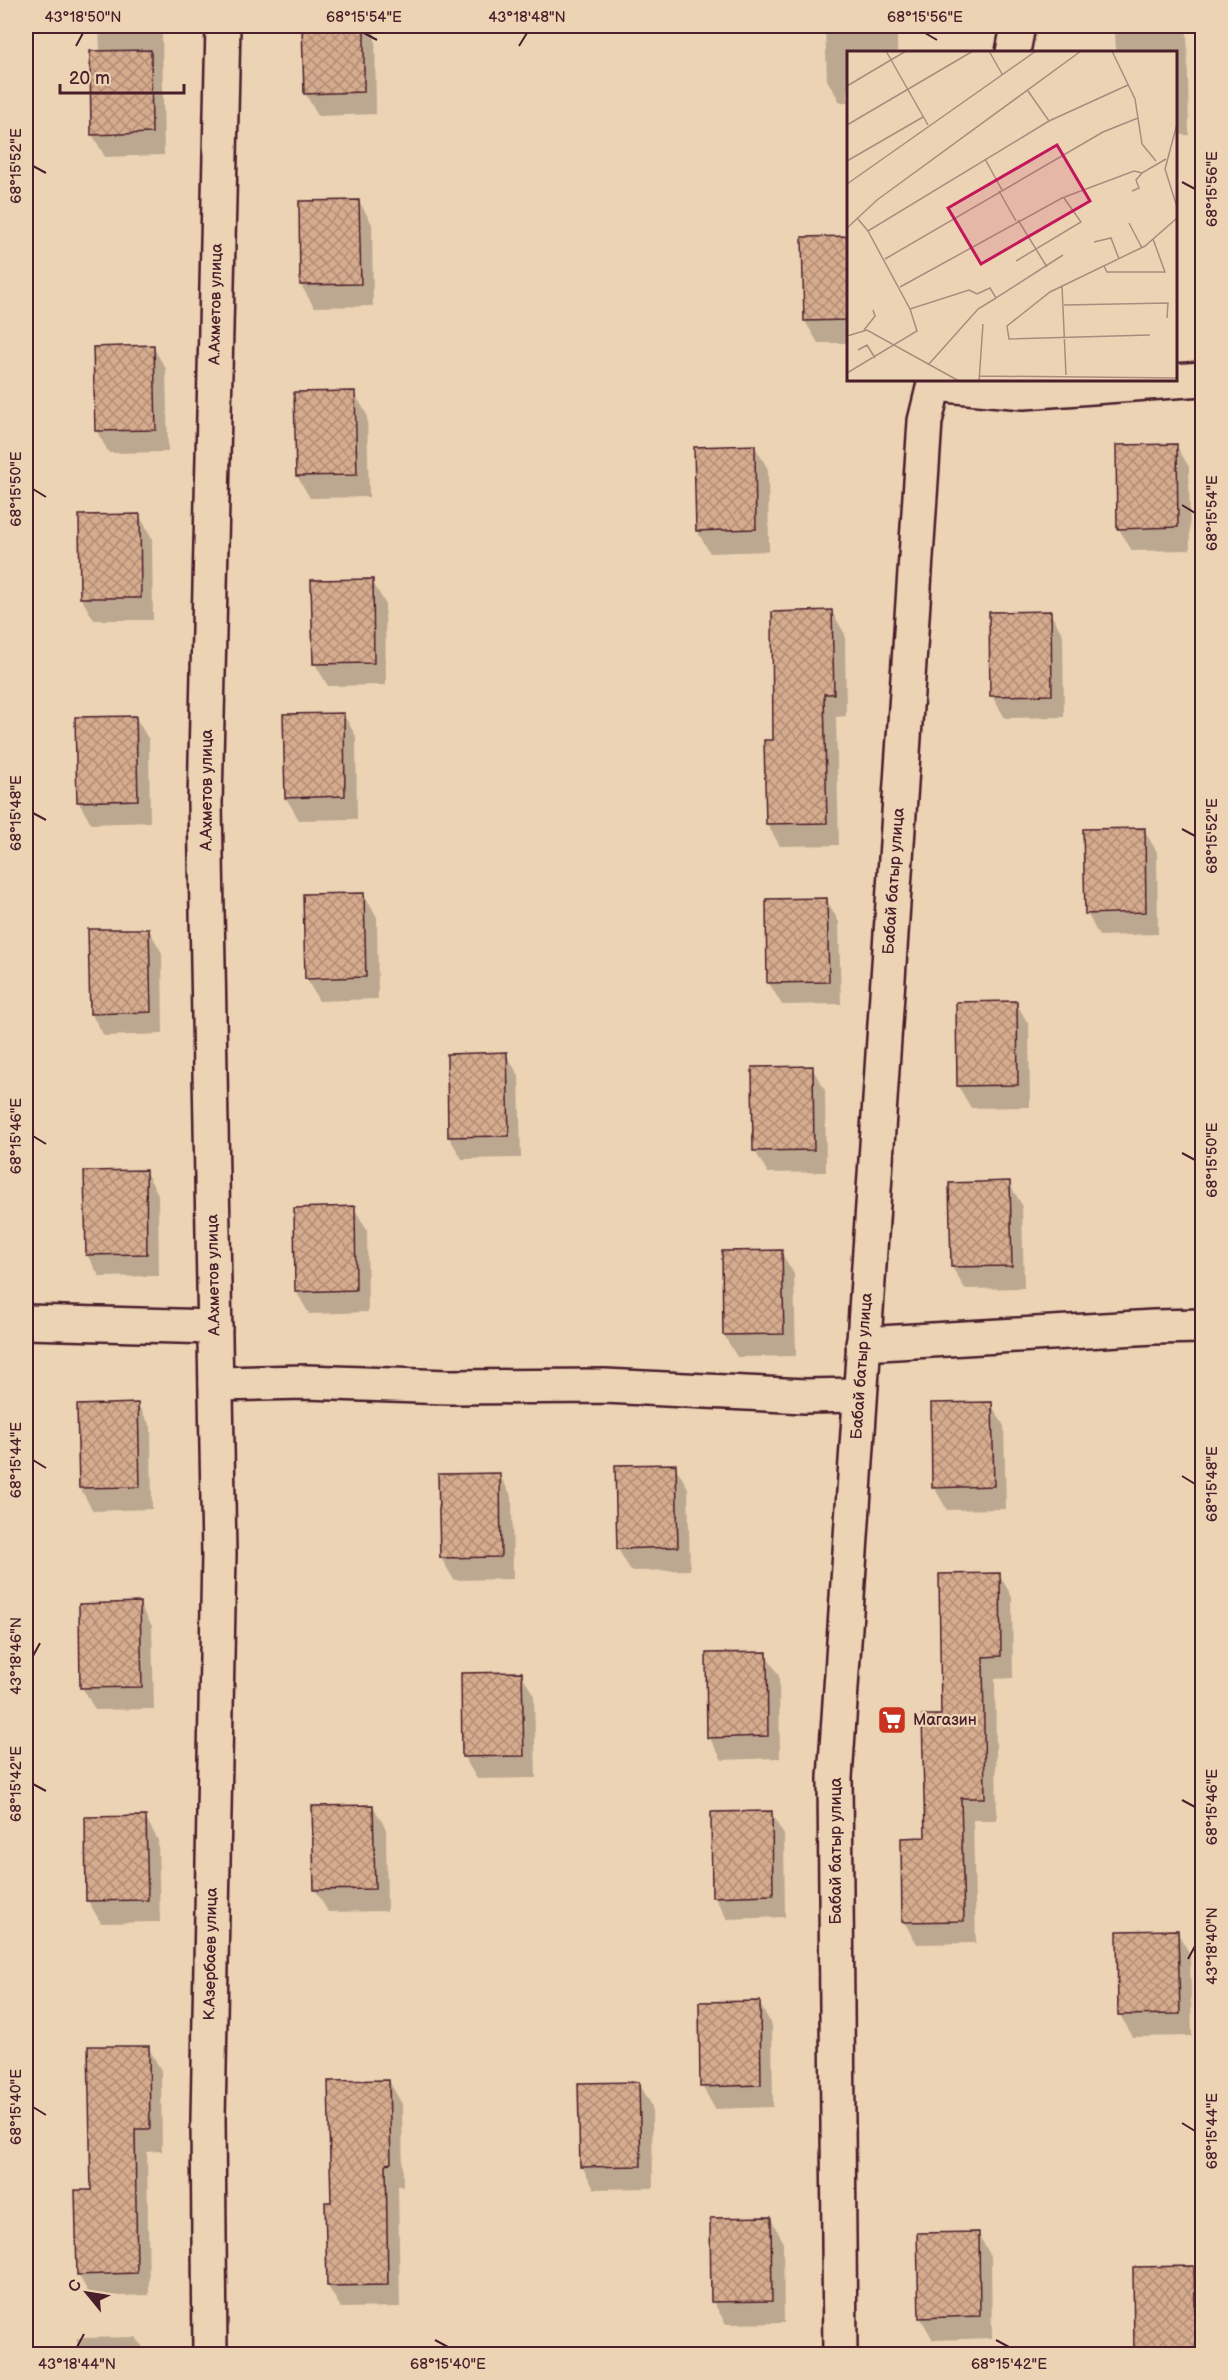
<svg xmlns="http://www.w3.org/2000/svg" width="1228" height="2380" font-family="'Balsamiq Sans',sans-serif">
  <defs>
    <pattern id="building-cross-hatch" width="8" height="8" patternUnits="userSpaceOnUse" patternTransform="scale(1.5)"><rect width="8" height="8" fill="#d6ac8e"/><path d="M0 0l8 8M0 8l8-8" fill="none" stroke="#b08b74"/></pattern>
  </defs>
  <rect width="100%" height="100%" fill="#ecd3b4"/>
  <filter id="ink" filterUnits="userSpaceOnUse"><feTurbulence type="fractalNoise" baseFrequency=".0167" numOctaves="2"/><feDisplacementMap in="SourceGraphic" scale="12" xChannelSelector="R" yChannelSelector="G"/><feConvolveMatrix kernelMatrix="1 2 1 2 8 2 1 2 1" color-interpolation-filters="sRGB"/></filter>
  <g filter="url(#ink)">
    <g fill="#0003">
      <path d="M 99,26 L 171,26 L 171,33 L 162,33 L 164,155 L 105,157 L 92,134 L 100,52 Z"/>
      <path d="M 304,26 L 375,26 L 376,114 L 318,116 L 305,93 Z"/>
      <path d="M 825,26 L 897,26 L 897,52 L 848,52 L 848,102 L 840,102 L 827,80 Z"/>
      <path d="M 1137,26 L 1187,26 L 1189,135 L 1176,135 L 1176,52 L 1116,52 L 1115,31 L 1138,30 Z"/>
      <path d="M 359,201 L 372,224 L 373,306 L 314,307 L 301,285 Z"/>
      <path d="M 848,238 L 848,343 L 818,343 L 805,321 Z"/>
      <path d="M 153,347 L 166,369 L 168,452 L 109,453 L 96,430 Z"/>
      <path d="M 354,392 L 367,415 L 369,497 L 310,498 L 297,476 L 295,394 Z"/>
      <path d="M 1176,445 L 1189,467 L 1190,550 L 1132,551 L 1119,529 Z"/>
      <path d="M 755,447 L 768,469 L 769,551 L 710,553 L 697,531 Z"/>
      <path d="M 139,515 L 152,538 L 153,620 L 94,620 L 81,598 Z"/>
      <path d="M 372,581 L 385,603 L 386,685 L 328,686 L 315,664 Z"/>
      <path d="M 832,612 L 845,634 L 846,716 L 836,717 L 839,845 L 780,846 L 767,824 L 775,741 Z"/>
      <path d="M 1050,613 L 1063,635 L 1064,717 L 1005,718 L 992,696 Z"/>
      <path d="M 343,714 L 356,736 L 357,819 L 299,820 L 286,798 Z"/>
      <path d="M 136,718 L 149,740 L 150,822 L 91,824 L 78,801 Z"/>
      <path d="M 1144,830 L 1157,852 L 1158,934 L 1099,936 L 1087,913 Z"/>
      <path d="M 364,895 L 377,917 L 378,999 L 319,1001 L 306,978 Z"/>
      <path d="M 826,899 L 839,922 L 841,1004 L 782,1005 L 769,983 Z"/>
      <path d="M 149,930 L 162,953 L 163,1034 L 104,1036 L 91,1013 Z"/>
      <path d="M 1016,1003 L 1029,1025 L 1030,1107 L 971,1108 L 958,1086 Z"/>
      <path d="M 506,1054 L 519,1076 L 521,1158 L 462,1159 L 449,1137 L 448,1055 Z"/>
      <path d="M 812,1068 L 825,1090 L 826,1172 L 768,1173 L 755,1151 Z"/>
      <path d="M 145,1171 L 158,1194 L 159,1276 L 100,1277 L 87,1255 L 86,1173 Z"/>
      <path d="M 1009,1183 L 1022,1205 L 1024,1288 L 965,1289 L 952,1267 Z"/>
      <path d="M 354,1208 L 367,1230 L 368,1312 L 309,1314 L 296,1291 Z"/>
      <path d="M 781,1252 L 794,1274 L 796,1356 L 737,1357 L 724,1335 Z"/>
      <path d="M 991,1404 L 1004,1426 L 1006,1509 L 947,1510 L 934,1487 Z"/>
      <path d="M 138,1405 L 151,1427 L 152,1509 L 93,1511 L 80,1488 L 79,1406 Z"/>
      <path d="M 675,1466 L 688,1488 L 690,1570 L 631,1571 L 618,1549 Z"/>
      <path d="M 499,1474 L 512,1497 L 513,1579 L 454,1580 L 441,1558 Z"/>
      <path d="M 999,1574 L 1012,1597 L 1013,1678 L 995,1679 L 997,1820 L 973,1820 L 976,1943 L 917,1944 L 904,1922 L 926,1839 L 943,1716 Z"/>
      <path d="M 139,1604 L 152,1626 L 154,1709 L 95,1710 L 82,1687 Z"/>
      <path d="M 766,1654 L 779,1676 L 780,1758 L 722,1760 L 709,1737 Z"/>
      <path d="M 521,1673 L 534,1696 L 536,1778 L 477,1779 L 464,1757 Z"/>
      <path d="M 373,1806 L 386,1829 L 387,1911 L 328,1912 L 315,1889 Z"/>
      <path d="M 771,1813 L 784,1835 L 785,1917 L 727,1919 L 714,1896 Z"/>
      <path d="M 145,1817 L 158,1840 L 160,1922 L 101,1923 L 88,1901 Z"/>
      <path d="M 1177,1932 L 1190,1954 L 1192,2036 L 1133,2037 L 1120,2015 Z"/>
      <path d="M 759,2003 L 772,2025 L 773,2107 L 715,2109 L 702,2086 Z"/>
      <path d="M 148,2047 L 161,2070 L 162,2151 L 147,2152 L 149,2295 L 91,2297 L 78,2274 L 92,2192 Z"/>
      <path d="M 389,2081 L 402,2104 L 403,2186 L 398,2186 L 400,2307 L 341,2308 L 328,2286 L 332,2203 Z"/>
      <path d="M 639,2083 L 652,2106 L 653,2188 L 594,2189 L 582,2166 Z"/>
      <path d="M 770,2218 L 783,2241 L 784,2323 L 726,2324 L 713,2302 Z"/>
      <path d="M 978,2234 L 991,2256 L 992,2338 L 933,2340 L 920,2317 Z"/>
      <path d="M 1193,2267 L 1202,2283 L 1202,2354 L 1138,2354 L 1136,2351 Z"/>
      <path d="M 136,2337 L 147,2354 L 78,2354 L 77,2338 Z"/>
    </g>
    <g fill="url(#building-cross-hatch)" stroke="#4a1f2b" stroke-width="1.5">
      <path d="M 302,26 L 364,26 L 364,92 L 304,94 Z"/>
      <path d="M 151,50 L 152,133 L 91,135 L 90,51 Z"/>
      <path d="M 359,200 L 361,284 L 300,285 L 299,201 Z"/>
      <path d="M 849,236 L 849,320 L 804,321 L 802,237 Z"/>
      <path d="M 154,345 L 156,430 L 95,431 L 93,347 Z"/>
      <path d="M 355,391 L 357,475 L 296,476 L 294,392 Z"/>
      <path d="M 1177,444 L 1178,527 L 1117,529 L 1116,445 Z"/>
      <path d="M 755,445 L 756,529 L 696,531 L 694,447 Z"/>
      <path d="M 140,514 L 141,598 L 80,598 L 79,515 Z"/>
      <path d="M 373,579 L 374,663 L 313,664 L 311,580 Z"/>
      <path d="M 832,610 L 834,694 L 824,694 L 827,823 L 766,824 L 764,740 L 773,740 L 772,612 Z"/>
      <path d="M 1051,611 L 1052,695 L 990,696 L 989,612 Z"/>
      <path d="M 344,713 L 345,796 L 285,798 L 283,714 Z"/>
      <path d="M 136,716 L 138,800 L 77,802 L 75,717 Z"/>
      <path d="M 1145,828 L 1146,912 L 1085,914 L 1083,829 Z"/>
      <path d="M 364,893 L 366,977 L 305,979 L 303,894 Z"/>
      <path d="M 827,898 L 829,982 L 767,983 L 766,899 Z"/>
      <path d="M 88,929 L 149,929 L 151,1012 L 90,1014 Z"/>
      <path d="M 1017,1001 L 1018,1085 L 957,1086 L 956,1002 Z"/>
      <path d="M 507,1052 L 509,1136 L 448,1137 L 447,1054 Z"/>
      <path d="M 813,1066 L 814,1150 L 753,1151 L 752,1067 Z"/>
      <path d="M 146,1170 L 147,1254 L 86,1255 L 84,1171 Z"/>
      <path d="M 1010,1181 L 1012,1266 L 951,1267 L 949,1183 Z"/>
      <path d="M 355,1206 L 356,1290 L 295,1292 L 294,1208 Z"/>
      <path d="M 782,1250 L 784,1334 L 723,1335 L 722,1251 Z"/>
      <path d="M 992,1402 L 994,1486 L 932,1488 L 931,1403 Z"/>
      <path d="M 138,1403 L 140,1487 L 79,1488 L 77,1405 Z"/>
      <path d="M 676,1464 L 678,1547 L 617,1549 L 615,1465 Z"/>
      <path d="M 500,1473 L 501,1557 L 440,1558 L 438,1474 Z"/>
      <path d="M 1000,1573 L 1001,1656 L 983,1657 L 985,1798 L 961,1798 L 964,1921 L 902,1922 L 901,1838 L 925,1837 L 922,1715 L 941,1715 L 939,1574 Z"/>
      <path d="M 140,1602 L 142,1687 L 80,1688 L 79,1604 Z"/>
      <path d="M 767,1652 L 768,1736 L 707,1738 L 706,1653 Z"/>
      <path d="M 522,1672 L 524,1756 L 462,1757 L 461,1673 Z"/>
      <path d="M 373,1805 L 375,1889 L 314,1890 L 312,1806 Z"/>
      <path d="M 772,1811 L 773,1895 L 712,1897 L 711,1812 Z"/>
      <path d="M 146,1816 L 148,1900 L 86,1901 L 85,1817 Z"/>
      <path d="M 1178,1930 L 1180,2014 L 1118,2015 L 1117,1931 Z"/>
      <path d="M 760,2001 L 761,2085 L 700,2087 L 699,2002 Z"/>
      <path d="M 88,2046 L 149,2046 L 150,2129 L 135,2129 L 137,2273 L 77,2275 L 75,2190 L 91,2190 Z"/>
      <path d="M 389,2080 L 391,2163 L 386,2164 L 388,2285 L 327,2286 L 325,2202 L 331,2202 L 328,2081 Z"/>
      <path d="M 639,2082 L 641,2166 L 580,2167 L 578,2083 Z"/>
      <path d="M 771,2217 L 772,2301 L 711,2302 L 710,2218 Z"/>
      <path d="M 979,2232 L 980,2316 L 919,2318 L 917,2233 Z"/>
      <path d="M 1194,2266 L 1196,2350 L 1134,2351 L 1133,2267 Z"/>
    </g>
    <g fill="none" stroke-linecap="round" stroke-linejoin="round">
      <g stroke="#4a1f2b" stroke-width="38">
        <g id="street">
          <path d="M 1013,52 L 1018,26"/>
          <path d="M 934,384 L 1024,392 L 1202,379"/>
          <path d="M 26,1322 L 215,1327"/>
          <path d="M 863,1344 L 1154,1327 L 1202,1326"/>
          <path d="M 216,1384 L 306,1382 L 448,1387 L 605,1386 L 805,1396 L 860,1395"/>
          <path d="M 210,2354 L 208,2119 L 219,1554 L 205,803 L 223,26"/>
          <path d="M 840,2354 L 835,1778 L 925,421 L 935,380"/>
        </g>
      </g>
      <use href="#street" stroke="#ecd3b4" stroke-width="33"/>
    </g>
  </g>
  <path fill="none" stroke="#4a1f2b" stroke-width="2" d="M 364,33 L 377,40M 925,33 L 937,40M 76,46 L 83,33M 519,46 L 527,33M 33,166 L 46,173M 1182,182 L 1195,189M 33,489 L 46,497M 1182,505 L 1195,513M 33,813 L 46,820M 1182,829 L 1195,836M 33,1136 L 46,1144M 1182,1153 L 1195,1160M 33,1460 L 46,1468M 1182,1476 L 1195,1484M 33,1656 L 40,1643M 33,1784 L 46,1791M 1182,1800 L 1195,1807M 1188,1959 L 1195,1946M 33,2107 L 46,2115M 1182,2123 L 1195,2131M 435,2340 L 448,2347M 996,2340 L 1009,2347M 77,2347 L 84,2334"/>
  <defs>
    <g id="supermarket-square" transform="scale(1.5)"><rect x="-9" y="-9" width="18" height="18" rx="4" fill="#c8321e" stroke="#ecd3b4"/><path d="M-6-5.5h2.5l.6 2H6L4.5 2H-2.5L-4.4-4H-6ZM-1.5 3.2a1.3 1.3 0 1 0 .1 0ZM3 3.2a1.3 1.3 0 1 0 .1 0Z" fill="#fff"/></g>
  </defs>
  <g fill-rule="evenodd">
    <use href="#supermarket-square" x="892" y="1720"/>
  </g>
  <g text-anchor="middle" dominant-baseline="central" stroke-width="4.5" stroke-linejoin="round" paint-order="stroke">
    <g font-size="16" fill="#4a1f2b" stroke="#ecd3b4">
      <text transform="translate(216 304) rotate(-89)">А.Ахметов улица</text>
      <text transform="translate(207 790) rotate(-90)">А.Ахметов улица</text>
      <text transform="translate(894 881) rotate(-86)">Бабай батыр улица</text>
      <text transform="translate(214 1275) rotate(-91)">А.Ахметов улица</text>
      <text transform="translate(862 1366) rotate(-86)">Бабай батыр улица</text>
      <text transform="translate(836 1851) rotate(-90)">Бабай батыр улица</text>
      <text transform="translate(211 1954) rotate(-89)">К.Азербаев улица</text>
    </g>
    <g font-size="16" fill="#4a1f2b" stroke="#ecd3b4" text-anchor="start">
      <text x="913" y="1720">Магазин</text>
    </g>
  </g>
  <g transform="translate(847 51)">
    <rect width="330" height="330" fill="#ecd3b4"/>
    <path fill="none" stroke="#ab8b7d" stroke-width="1.5" d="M 39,0 L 81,74M 142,0 L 155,23M 265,0 L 288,48 L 295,93 L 309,110M 0,35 L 59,0M 181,40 L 202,70M 330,73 L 318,118 L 330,156M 0,74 L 126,0M 138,108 L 155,139M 0,110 L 76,66M 0,133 L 189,0M 152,140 L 169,170M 285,140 L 292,137 L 289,129 L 295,122M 11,168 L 21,180 L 202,70 L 281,34M 171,169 L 200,216M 282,172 L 295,197M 0,177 L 30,149 L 234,0M 21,180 L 63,258M 247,191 L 264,187 L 272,208M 38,208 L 256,81 L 291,67M 169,210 L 234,171 L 217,147M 257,215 L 260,221 L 318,221 L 306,188M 215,235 L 219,324M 53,236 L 215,147 L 287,120 L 295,122 L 319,108M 217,254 L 321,252 L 320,267M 17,279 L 28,265 L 26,259M 303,284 L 162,288 L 160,275 L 203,241 L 298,195 L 330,167M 0,285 L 20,279 L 112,330M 11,299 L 20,294 L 28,307M 82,313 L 131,258 L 149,247M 0,322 L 70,280 L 63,258 L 122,239 L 130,243 L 143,237 L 149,247 L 216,204M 132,325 L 330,327M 132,330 L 136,273"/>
    <path fill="#c2185b" fill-opacity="0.15" stroke="#c2185b" stroke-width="3" d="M 210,94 L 243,150 L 134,213 L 101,157 Z"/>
    <rect width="330" height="330" fill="none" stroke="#4a1f2b" stroke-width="3"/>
  </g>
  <rect width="1228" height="2380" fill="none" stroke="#ecd3b4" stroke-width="66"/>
  <g transform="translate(87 2293) rotate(300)" stroke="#ecd3b4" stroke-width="4.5" paint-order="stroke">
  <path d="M0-4.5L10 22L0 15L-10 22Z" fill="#4a1f2b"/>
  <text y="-9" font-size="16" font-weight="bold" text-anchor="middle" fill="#4a1f2b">С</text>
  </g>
  <path d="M60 84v9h124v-9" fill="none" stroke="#4a1f2b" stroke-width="3"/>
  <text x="69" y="84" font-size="18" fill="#4a1f2b" stroke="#ecd3b4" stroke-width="4.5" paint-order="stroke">20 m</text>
  <rect x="33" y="33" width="1162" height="2314" fill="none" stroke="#4a1f2b" stroke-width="2"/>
  <g font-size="15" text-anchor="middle" fill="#4a1f2b">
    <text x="83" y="22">43°18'50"N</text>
    <text x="364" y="22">68°15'54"E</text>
    <text x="527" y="22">43°18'48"N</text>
    <text x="925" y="22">68°15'56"E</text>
    <text transform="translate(16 166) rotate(-90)" y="5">68°15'52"E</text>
    <text transform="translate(1212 189) rotate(-90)" y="5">68°15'56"E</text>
    <text transform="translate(16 489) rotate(-90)" y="5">68°15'50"E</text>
    <text transform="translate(1212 513) rotate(-90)" y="5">68°15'54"E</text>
    <text transform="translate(16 813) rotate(-90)" y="5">68°15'48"E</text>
    <text transform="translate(1212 836) rotate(-90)" y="5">68°15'52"E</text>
    <text transform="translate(16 1136) rotate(-90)" y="5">68°15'46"E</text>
    <text transform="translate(1212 1160) rotate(-90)" y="5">68°15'50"E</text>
    <text transform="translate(16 1460) rotate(-90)" y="5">68°15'44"E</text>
    <text transform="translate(1212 1484) rotate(-90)" y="5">68°15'48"E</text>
    <text transform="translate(16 1656) rotate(-90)" y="5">43°18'46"N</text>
    <text transform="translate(16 1784) rotate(-90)" y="5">68°15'42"E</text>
    <text transform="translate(1212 1807) rotate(-90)" y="5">68°15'46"E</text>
    <text transform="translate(1212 1946) rotate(-90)" y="5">43°18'40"N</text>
    <text transform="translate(16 2107) rotate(-90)" y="5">68°15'40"E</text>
    <text transform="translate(1212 2131) rotate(-90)" y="5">68°15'44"E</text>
    <text x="77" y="2369">43°18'44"N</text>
    <text x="448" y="2369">68°15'40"E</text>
    <text x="1009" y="2369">68°15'42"E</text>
  </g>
</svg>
